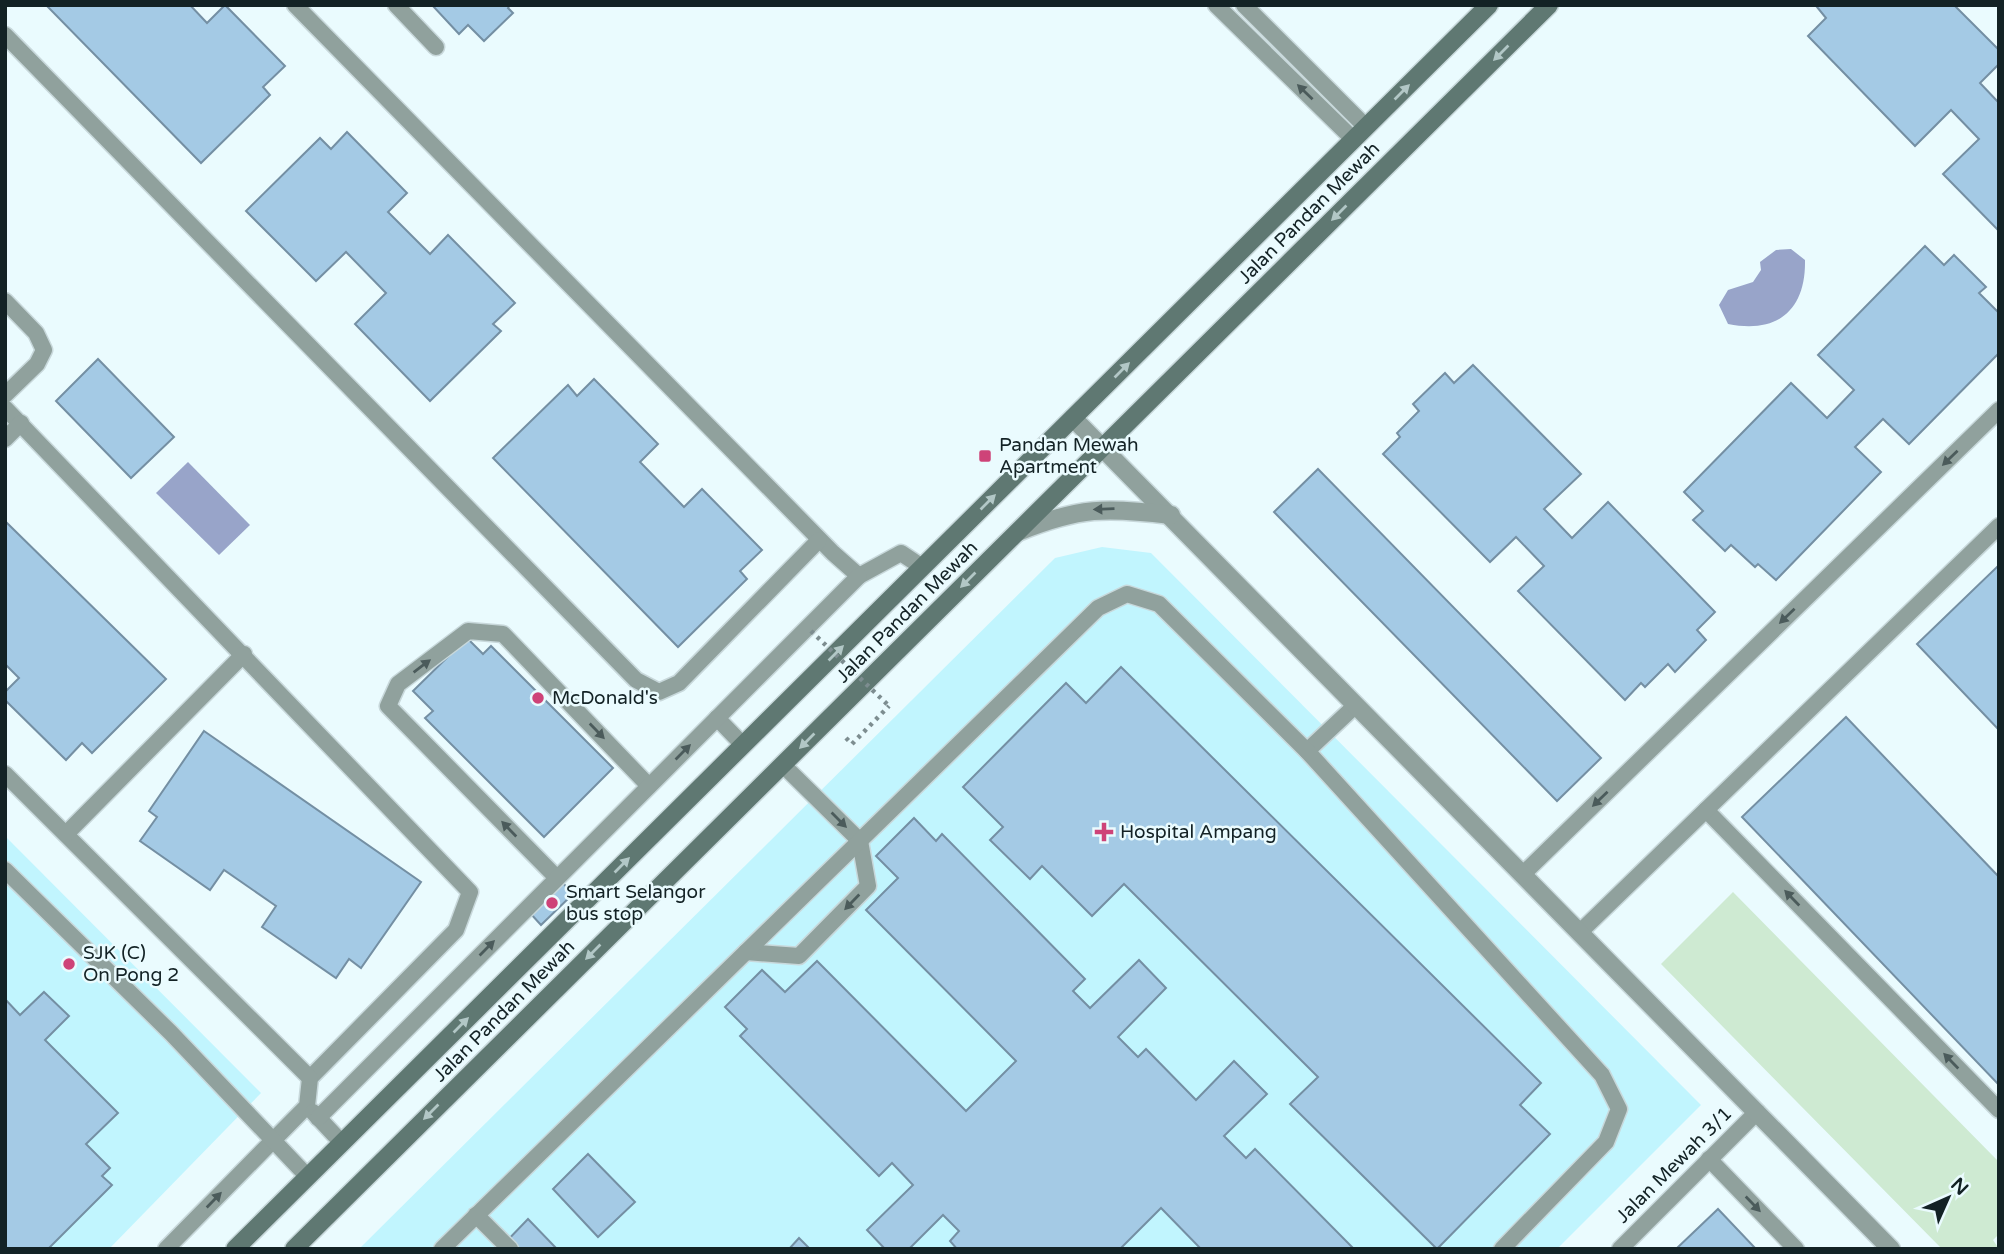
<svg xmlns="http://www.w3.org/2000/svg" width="2004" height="1254" font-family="'Varela Round',sans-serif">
  <rect width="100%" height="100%" fill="#eafbfe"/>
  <g fill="#c1f5fe">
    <path d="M 1102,547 L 1151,553 L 1701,1105 L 1557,1249 L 359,1249 L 1055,558 Z"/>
    <path d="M 5,836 L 261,1093 L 109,1249 L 5,1249 Z"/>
  </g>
  <path fill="#ceead2" d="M 1733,892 L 1999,1162 L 1999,1234 L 1993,1240 L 1999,1249 L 1942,1249 L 1661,964 Z"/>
  <g fill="#98a4c9">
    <path d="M 1791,249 L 1805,260 C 1806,310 1778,334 1728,324 L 1719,305 L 1728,290 L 1753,282 L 1761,270 L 1760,262 L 1776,250 Z"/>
    <path d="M 188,462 L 250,525 L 219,555 L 156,493 Z"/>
  </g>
  <g fill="#a4cae5" stroke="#748fa3" stroke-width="2">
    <path d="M 46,5 L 190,5 L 207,23 L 225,5 L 285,66 L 263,87 L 270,95 L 201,163 Z"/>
    <path d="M 432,5 L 510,5 L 508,8 L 513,13 L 484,41 L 468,25 L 459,34 Z"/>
    <path d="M 1819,5 L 1954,5 L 1999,50 L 1999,64 L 1980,83 L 1999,103 L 1999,231 L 1943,174 L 1979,139 L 1951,110 L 1915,146 L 1808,36 L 1826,18 L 1817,7 Z"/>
    <path d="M 347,132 L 407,193 L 388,212 L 430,254 L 448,235 L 515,303 L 493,324 L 501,331 L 430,401 L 355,324 L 386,293 L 346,252 L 316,281 L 246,211 L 320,138 L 331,149 Z"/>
    <path d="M 1925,246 L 1944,265 L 1954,255 L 1986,287 L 1979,293 L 1999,313 L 1999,353 L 1909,444 L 1883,419 L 1855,447 L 1881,472 L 1776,580 L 1758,564 L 1755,567 L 1731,545 L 1725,551 L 1693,520 L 1703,511 L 1684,492 L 1791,383 L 1827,418 L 1854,390 L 1818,355 Z"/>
    <path d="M 98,359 L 174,437 L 131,478 L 56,401 Z"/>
    <path d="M 1473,365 L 1581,474 L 1544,509 L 1572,538 L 1608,502 L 1715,612 L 1697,630 L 1706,640 L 1675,672 L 1668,664 L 1645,687 L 1641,683 L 1625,700 L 1518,591 L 1544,566 L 1516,537 L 1490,562 L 1383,454 L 1400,437 L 1397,433 L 1419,411 L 1413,404 L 1445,373 L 1454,383 Z"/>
    <path d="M 594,379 L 658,444 L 640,462 L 684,507 L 702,489 L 762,550 L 740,571 L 747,579 L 678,647 L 493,458 L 568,385 L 577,396 Z"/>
    <path d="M 1318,469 L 1601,758 L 1557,801 L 1274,512 Z"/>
    <path d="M 5,521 L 166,679 L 92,753 L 82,743 L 66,760 L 5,700 L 5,692 L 19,678 L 5,664 Z"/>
    <path d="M 1999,565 L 1999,730 L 1917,644 Z"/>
    <path d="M 467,638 L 483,654 L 491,646 L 613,768 L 544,837 L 425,718 L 433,711 L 413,691 Z"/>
    <path d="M 1121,667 L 1541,1083 L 1520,1105 L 1550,1134 L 1437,1249 L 1290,1104 L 1318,1077 L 1124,884 L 1092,916 L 1042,866 L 1030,879 L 990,840 L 1003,827 L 963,787 L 1066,683 L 1086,703 Z"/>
    <path d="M 1846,717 L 1999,877 L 1999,1085 L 1742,817 Z"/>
    <path d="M 204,731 L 421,882 L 361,968 L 349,959 L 336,978 L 262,927 L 276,906 L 224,870 L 210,890 L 140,841 L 157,817 L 149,811 Z"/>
    <path d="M 914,818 L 936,841 L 942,834 L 1085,979 L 1073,991 L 1090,1008 L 1139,960 L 1166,988 L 1118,1037 L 1138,1057 L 1146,1049 L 1196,1100 L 1234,1061 L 1267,1094 L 1224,1136 L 1246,1158 L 1255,1149 L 1354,1249 L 1201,1249 L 1161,1208 L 1120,1249 L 957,1249 L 950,1241 L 959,1231 L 943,1215 L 909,1249 L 885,1249 L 867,1230 L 913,1185 L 892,1163 L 879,1176 L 740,1036 L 747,1029 L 725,1007 L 762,970 L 785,992 L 817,961 L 966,1111 L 1016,1061 L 866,910 L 898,878 L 876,856 Z"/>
    <path d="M 562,882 L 573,894 L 541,925 L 530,913 Z"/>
    <path d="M 44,992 L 69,1016 L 45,1040 L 118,1113 L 86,1144 L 110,1168 L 102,1176 L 112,1185 L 48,1249 L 5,1249 L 5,999 L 20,1015 Z"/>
    <path d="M 588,1154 L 635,1202 L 598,1237 L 553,1189 Z"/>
    <path d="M 1718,1209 L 1756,1249 L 1676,1249 Z"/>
    <path d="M 528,1219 L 557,1249 L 499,1249 Z"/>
    <path d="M 799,1238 L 810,1249 L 789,1249 Z"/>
  </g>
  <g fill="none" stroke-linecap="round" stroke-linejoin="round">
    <g stroke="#c8d8db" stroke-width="19">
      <g id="service">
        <path d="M 295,5 L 833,553 L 859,576 L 901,553 L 922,567"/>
        <path d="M 396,5 L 436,47"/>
        <path d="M 1216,5 L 1354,140"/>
        <path d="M 1244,5 L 1366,127"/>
        <path d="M 5,35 L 636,680 L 659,692 L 679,683 L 819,540"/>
        <path d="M 5,301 L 36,333 L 44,350 L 37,364 L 5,395"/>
        <path d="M 5,408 L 470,892 L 456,930 L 310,1078 L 307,1106 L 166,1249"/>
        <path d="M 5,439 L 21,423"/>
        <path d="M 717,718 L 743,745"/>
        <path d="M 1307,751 L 1356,705"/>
        <path d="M 5,774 L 310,1078"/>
        <path d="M 1706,810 L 1999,1110"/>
        <path d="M 66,834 L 244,654"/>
        <path d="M 5,870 L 171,1033 L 308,1177"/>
        <path d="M 1522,875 L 1999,410"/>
        <path d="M 557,878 L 388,706 L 398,684 L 468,631 L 503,634 L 649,786"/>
        <path d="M 1579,933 L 1999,526"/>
        <path d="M 746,952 L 799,956 L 868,886 L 860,841 L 783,765"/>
        <path d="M 313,1112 L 342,1143"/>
        <path d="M 318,1118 L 859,576"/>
        <path d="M 1709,1159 L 1796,1249"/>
        <path d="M 476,1215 L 510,1249"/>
        <path d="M 442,1249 L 1098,608 L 1127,594 L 1159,604 L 1307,751 L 1602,1075 L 1619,1109 L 1606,1142 L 1502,1249"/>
        <path d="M 1620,1249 L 1757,1112"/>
      </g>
    </g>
    <g stroke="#c8d8db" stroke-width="21">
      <path id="minor" d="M 1073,418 L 1891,1249"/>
    </g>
    <g stroke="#c8d8db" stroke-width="21">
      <path id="tertiary" d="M 1018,532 C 1079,507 1107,507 1171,515"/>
    </g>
    <g stroke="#c8d8db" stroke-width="21">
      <g id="secondary">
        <path d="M 235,1249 L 1489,5"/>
        <path d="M 294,1249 L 1549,5"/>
      </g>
    </g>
    <path stroke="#7d8d90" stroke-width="4.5" stroke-dasharray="3.5 5" stroke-linecap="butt" d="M 846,738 L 852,744 L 889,706"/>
    <use href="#service" stroke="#90a19d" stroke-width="16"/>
    <use href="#minor" stroke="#90a19d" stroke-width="18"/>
    <use href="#tertiary" stroke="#90a19d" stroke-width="18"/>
    <use href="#secondary" stroke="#5f7872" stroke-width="18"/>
    <path stroke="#7d8d90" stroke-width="4.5" stroke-dasharray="3.5 5" stroke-linecap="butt" d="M 811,631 L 889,706"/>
  </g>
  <defs><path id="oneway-solid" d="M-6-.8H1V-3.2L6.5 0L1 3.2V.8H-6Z" transform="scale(1.75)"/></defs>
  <g fill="#b2c7c6">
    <use href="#oneway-solid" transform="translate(1501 53) rotate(135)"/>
    <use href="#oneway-solid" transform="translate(1402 92) rotate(-45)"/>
    <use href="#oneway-solid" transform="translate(1339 213) rotate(135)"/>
    <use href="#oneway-solid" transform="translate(1122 370) rotate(-45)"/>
    <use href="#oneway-solid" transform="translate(988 502) rotate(-45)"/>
    <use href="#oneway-solid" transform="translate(968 580) rotate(135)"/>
    <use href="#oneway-solid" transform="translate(836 653) rotate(-45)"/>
    <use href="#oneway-solid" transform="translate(807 741) rotate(135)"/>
    <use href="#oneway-solid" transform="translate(622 865) rotate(-45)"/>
    <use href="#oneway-solid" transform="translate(593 952) rotate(135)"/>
    <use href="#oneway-solid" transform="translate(461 1025) rotate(-45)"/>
    <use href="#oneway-solid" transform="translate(431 1112) rotate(135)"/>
  </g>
  <g fill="#4b5b5b">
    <use href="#oneway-solid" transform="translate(1305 92) rotate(-136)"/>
    <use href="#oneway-solid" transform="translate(1950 458) rotate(136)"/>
    <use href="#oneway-solid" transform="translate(1104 509) rotate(178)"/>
    <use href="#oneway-solid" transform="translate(1787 616) rotate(136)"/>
    <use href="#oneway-solid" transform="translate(422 666) rotate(-37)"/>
    <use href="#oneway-solid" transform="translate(597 731) rotate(46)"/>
    <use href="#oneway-solid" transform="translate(683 752) rotate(-45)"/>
    <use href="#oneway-solid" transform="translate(1600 799) rotate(136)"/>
    <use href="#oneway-solid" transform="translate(839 820) rotate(45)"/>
    <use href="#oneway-solid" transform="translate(509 829) rotate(-134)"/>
    <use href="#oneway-solid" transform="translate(1792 898) rotate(-134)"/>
    <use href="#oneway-solid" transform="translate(852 902) rotate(134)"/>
    <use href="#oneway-solid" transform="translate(487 948) rotate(-45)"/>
    <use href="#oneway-solid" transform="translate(1951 1061) rotate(-134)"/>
    <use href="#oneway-solid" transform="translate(214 1200) rotate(-46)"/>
    <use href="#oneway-solid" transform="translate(1753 1204) rotate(46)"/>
  </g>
  <g fill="#ce4378" stroke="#eafbfe" stroke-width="2.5">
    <rect x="978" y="449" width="14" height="14" rx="3.5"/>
    <circle cx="538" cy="698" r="7"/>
    <path d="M1100.5 821.5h7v7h7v7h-7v7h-7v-7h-7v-7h7z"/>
    <circle cx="552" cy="903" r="7"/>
    <circle cx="69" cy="964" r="7"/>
  </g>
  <g text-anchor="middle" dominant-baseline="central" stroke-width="5" stroke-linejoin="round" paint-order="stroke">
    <g font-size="19" fill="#132225" stroke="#eafbfe">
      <text transform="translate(1309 213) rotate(-45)">Jalan Pandan Mewah</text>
      <text transform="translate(907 612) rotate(-45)">Jalan Pandan Mewah</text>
      <text transform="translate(504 1011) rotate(-45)">Jalan Pandan Mewah</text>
      <text transform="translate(1674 1165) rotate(-45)">Jalan Mewah 3/1</text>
    </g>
    <g font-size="19" fill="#132225" stroke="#eafbfe" text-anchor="start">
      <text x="999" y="445">Pandan Mewah<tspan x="999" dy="22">Apartment</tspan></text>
      <text x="552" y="698">McDonald's</text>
      <text x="1120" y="832">Hospital Ampang</text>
      <text x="566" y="892">Smart Selangor<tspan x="566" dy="22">bus stop</tspan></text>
      <text x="83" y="953">SJK (C)<tspan x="83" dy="22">On Pong 2</tspan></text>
    </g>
  </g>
  <rect width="2004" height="1254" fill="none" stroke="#132225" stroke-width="14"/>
  <g transform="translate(1948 1198) rotate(45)" stroke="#eafbfe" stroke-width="5" paint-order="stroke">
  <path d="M0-5L12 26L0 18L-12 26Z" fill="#132225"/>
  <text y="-10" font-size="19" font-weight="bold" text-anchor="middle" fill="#132225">N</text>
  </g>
</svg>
